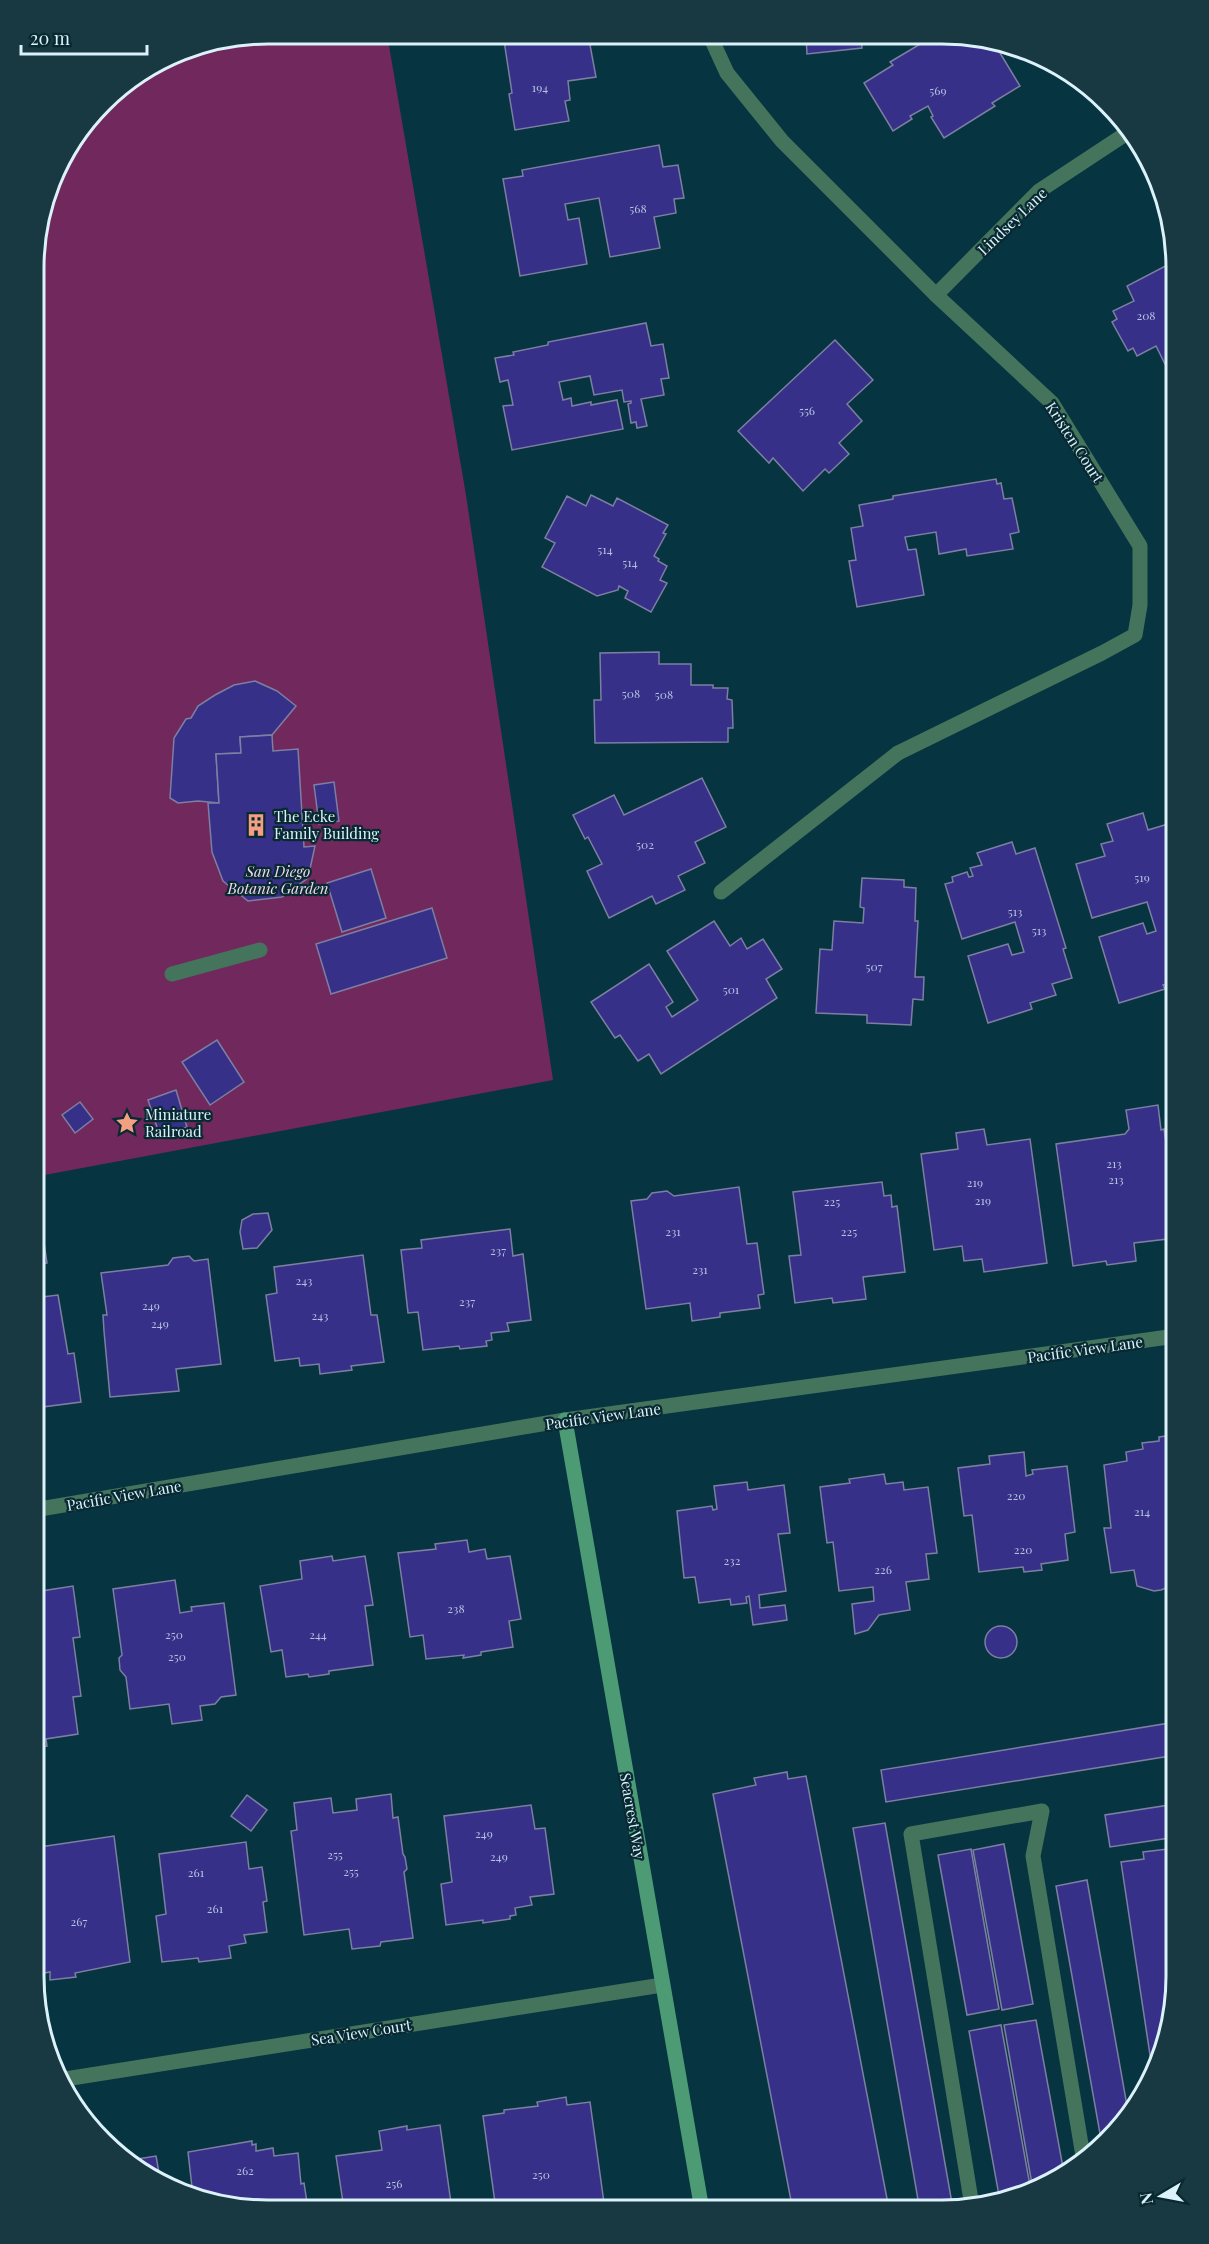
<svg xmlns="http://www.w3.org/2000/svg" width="1209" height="2244" font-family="'Playfair Display',serif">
  <rect width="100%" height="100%" fill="#063440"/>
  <path fill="#71285c" d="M 268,33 L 387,34 L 466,495 L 553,1080 L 34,1177 L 35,238 L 57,164 L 113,92 L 178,51 Z"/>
  <g fill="#373089" stroke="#7c7fa1" stroke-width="1.5">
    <path d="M 503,34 L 591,35 L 593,44 L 590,45 L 596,77 L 568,81 L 570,100 L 565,101 L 569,121 L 515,130 L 509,94 L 512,93 Z"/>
    <path d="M 806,36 L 861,37 L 862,48 L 807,54 Z"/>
    <path d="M 932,37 L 987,37 L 1001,42 L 1003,45 L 997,48 L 1020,86 L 992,103 L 995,106 L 944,138 L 931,117 L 933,116 L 928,106 L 910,116 L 912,119 L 893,131 L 864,83 L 893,65 L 890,62 Z"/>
    <path d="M 659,145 L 663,167 L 678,165 L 684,198 L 674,199 L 676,213 L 654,217 L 660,248 L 610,257 L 599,198 L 565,204 L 568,220 L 579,218 L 587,264 L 520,276 L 503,179 L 523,176 L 522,170 Z"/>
    <path d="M 1175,261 L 1176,374 L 1171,376 L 1156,346 L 1137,356 L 1133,348 L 1128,351 L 1112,322 L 1117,319 L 1113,311 L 1134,301 L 1127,286 Z"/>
    <path d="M 646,323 L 651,346 L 663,344 L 669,378 L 661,379 L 664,395 L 641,399 L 647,426 L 637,428 L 636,422 L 631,423 L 628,404 L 631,403 L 631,401 L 624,402 L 622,390 L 594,395 L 590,376 L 559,382 L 563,400 L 571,398 L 572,406 L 591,402 L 591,405 L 617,400 L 623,429 L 512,450 L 503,406 L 513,405 L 508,380 L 500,382 L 495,358 L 514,355 L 513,352 L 548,345 L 548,342 Z"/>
    <path d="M 835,340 L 873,380 L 847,404 L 862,421 L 839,443 L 849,454 L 829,473 L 825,469 L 803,491 L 773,458 L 769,463 L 738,431 Z"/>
    <path d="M 996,479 L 997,484 L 1001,483 L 1004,499 L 1012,498 L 1019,532 L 1010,534 L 1013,549 L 967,556 L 966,549 L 939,554 L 936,532 L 905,537 L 908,550 L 916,549 L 924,595 L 857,607 L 849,561 L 856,560 L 851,528 L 863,526 L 859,505 L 893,499 L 893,496 Z"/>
    <path d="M 591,495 L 613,506 L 617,498 L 668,525 L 663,533 L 666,534 L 654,556 L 659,559 L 658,561 L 667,566 L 660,580 L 667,583 L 651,612 L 625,598 L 628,591 L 619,586 L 618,590 L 597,596 L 542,567 L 555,543 L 545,538 L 567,496 L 586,506 Z"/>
    <path d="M 659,652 L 659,664 L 691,664 L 691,685 L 713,685 L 713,688 L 728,688 L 727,699 L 732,700 L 733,728 L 728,728 L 728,742 L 595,743 L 594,700 L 601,700 L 600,653 Z"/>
    <path d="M 255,681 L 277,691 L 296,706 L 272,735 L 240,737 L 241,753 L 216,754 L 219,803 L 198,801 L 178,803 L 170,798 L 174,738 L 186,719 L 191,718 L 198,706 L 215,695 L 234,685 Z"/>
    <path d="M 272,735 L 273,751 L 298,749 L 304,847 L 315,846 L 308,878 L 282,897 L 248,901 L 223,881 L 212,852 L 208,803 L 219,803 L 216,754 L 241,753 L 240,737 Z"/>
    <path d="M 702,778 L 726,827 L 695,842 L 705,863 L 678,876 L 685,890 L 656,904 L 652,896 L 609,918 L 587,871 L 602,864 L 588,837 L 585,839 L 573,815 L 614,795 L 624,815 Z"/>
    <path d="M 334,782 L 339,821 L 319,824 L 314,785 Z"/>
    <path d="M 1143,813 L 1148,830 L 1168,824 L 1176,850 L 1176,981 L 1163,985 L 1165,989 L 1119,1003 L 1099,937 L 1143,923 L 1147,934 L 1156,931 L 1147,902 L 1092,918 L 1076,864 L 1105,856 L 1101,844 L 1113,841 L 1107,824 Z"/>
    <path d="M 1012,842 L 1016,854 L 1035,848 L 1066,948 L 1063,949 L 1072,978 L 1052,984 L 1056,995 L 1030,1003 L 1032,1009 L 988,1023 L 968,956 L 1008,944 L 1012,955 L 1024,952 L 1015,922 L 962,939 L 945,884 L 953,882 L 952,877 L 967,872 L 969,877 L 973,876 L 970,868 L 982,865 L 977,853 Z"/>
    <path d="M 371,869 L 386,918 L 342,932 L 327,883 Z"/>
    <path d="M 862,878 L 904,880 L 904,887 L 916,888 L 915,921 L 918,921 L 915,977 L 924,977 L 923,1000 L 913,999 L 911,1025 L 867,1023 L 867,1015 L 816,1013 L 820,949 L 832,950 L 834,921 L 863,923 L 864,908 L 860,907 Z"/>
    <path d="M 432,908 L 447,958 L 331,994 L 316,944 Z"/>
    <path d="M 714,921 L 730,946 L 741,938 L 747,949 L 763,939 L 782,969 L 766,979 L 777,998 L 661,1074 L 649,1054 L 638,1061 L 620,1035 L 615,1038 L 591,1002 L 649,964 L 673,1002 L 666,1007 L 672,1017 L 698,1000 L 667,951 Z"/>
    <path d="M 217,1040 L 244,1082 L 210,1105 L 182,1062 Z"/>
    <path d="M 176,1090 L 187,1127 L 160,1136 L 148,1100 Z"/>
    <path d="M 80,1102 L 93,1119 L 75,1133 L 62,1115 Z"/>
    <path d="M 1158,1105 L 1161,1130 L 1164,1129 L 1176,1214 L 1176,1238 L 1134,1243 L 1136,1261 L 1107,1265 L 1106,1261 L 1073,1266 L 1056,1144 L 1125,1134 L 1129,1129 L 1126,1110 Z"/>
    <path d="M 984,1129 L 987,1145 L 1030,1139 L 1047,1263 L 984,1272 L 982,1259 L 964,1261 L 962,1246 L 934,1250 L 921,1154 L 958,1149 L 956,1133 Z"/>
    <path d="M 882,1182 L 884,1196 L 891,1195 L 892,1207 L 897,1206 L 905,1272 L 863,1277 L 866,1299 L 833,1303 L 832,1298 L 795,1303 L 789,1256 L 801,1255 L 793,1192 Z"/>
    <path d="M 739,1187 L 747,1244 L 757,1243 L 764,1294 L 758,1295 L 760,1308 L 720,1313 L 720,1317 L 692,1321 L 690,1303 L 646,1309 L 631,1201 L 647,1199 L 652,1193 L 667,1191 L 674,1196 Z"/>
    <path d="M 268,1213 L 272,1230 L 257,1248 L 243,1249 L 240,1232 L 242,1220 L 253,1214 Z"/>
    <path d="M 41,1222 L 47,1263 L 34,1266 L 34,1223 Z"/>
    <path d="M 510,1229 L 513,1256 L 523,1254 L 531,1320 L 507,1323 L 509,1331 L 491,1333 L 492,1340 L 486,1341 L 487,1346 L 460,1349 L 459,1346 L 423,1350 L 418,1312 L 408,1313 L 401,1250 L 422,1248 L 421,1240 Z"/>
    <path d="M 363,1255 L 371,1315 L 377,1315 L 384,1362 L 351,1366 L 352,1370 L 320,1374 L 319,1364 L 300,1366 L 299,1358 L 275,1361 L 266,1295 L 277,1293 L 274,1267 Z"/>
    <path d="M 189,1256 L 194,1261 L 208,1259 L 221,1364 L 176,1369 L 179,1391 L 110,1397 L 104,1331 L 103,1315 L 107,1315 L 101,1273 L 168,1265 L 173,1258 Z"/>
    <path d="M 58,1295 L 68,1354 L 74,1353 L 81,1402 L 43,1407 L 44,1412 L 34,1413 L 34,1298 Z"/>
    <path d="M 1173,1435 L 1176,1439 L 1176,1584 L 1161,1590 L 1154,1591 L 1137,1586 L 1134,1570 L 1111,1573 L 1104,1528 L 1111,1528 L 1104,1465 L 1127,1461 L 1126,1452 L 1143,1449 L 1142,1443 L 1159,1441 L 1159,1437 Z"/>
    <path d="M 1024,1452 L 1026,1476 L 1033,1474 L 1032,1470 L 1067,1466 L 1075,1532 L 1065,1534 L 1068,1560 L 1041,1564 L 1042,1570 L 1024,1572 L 1023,1567 L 979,1572 L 972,1515 L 964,1516 L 958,1468 L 990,1464 L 989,1456 Z"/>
    <path d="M 884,1474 L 886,1484 L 903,1482 L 904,1490 L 928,1487 L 937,1553 L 926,1554 L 929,1579 L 906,1582 L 910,1610 L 879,1615 L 868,1630 L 855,1634 L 852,1604 L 874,1601 L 873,1587 L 839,1591 L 833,1542 L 827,1543 L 820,1487 L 850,1483 L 849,1479 Z"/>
    <path d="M 747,1482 L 748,1490 L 784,1485 L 790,1533 L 778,1534 L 786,1591 L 759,1595 L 760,1608 L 785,1605 L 787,1620 L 753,1625 L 749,1596 L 746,1597 L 747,1603 L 731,1605 L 730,1599 L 699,1603 L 695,1577 L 684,1578 L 677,1511 L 712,1506 L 713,1510 L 717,1509 L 714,1486 Z"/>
    <path d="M 467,1540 L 469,1552 L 485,1549 L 487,1559 L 510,1556 L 521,1619 L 509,1621 L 513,1647 L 481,1652 L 481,1655 L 463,1658 L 464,1655 L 426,1659 L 423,1635 L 410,1637 L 398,1553 L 436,1549 L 435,1544 Z"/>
    <path d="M 332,1556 L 333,1561 L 365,1556 L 373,1605 L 365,1606 L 373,1665 L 329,1671 L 329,1674 L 309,1677 L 308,1674 L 286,1677 L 282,1650 L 271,1652 L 260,1586 L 302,1579 L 300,1561 Z"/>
    <path d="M 175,1580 L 180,1613 L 192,1611 L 191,1607 L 224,1603 L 236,1695 L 221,1697 L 215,1704 L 200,1706 L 202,1720 L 172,1724 L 169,1704 L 130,1709 L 126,1677 L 120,1670 L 119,1658 L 122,1655 L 113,1589 Z"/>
    <path d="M 73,1586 L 80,1637 L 73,1638 L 81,1696 L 73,1697 L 78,1734 L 46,1739 L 47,1746 L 33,1748 L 33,1589 L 41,1588 L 41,1591 Z"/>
    <circle cx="1001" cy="1642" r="16"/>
    <path d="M 1176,1722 L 1176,1755 L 886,1802 L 881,1770 Z"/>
    <path d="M 787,1772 L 788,1779 L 806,1776 L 888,2204 L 854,2211 L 793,2211 L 713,1794 L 756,1785 L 754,1778 Z"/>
    <path d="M 391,1794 L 393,1818 L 398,1817 L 403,1854 L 405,1857 L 407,1869 L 404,1872 L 413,1938 L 381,1942 L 380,1946 L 352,1949 L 349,1929 L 304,1935 L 291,1831 L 297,1830 L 294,1803 L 331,1798 L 333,1813 L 357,1810 L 356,1799 Z"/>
    <path d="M 247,1795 L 267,1810 L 251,1831 L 231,1816 Z"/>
    <path d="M 1176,1804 L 1176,1837 L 1110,1847 L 1105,1815 Z"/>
    <path d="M 531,1805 L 535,1829 L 545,1828 L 554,1894 L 530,1897 L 532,1905 L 515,1908 L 516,1915 L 510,1916 L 510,1919 L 483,1923 L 483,1920 L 446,1925 L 441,1884 L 452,1882 L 444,1816 Z"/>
    <path d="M 885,1823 L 953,2209 L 941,2211 L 920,2211 L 853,1828 Z"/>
    <path d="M 114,1836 L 130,1962 L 75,1973 L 76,1977 L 50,1980 L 50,1972 L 33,1975 L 33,1848 Z"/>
    <path d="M 246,1842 L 249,1869 L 262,1867 L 267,1901 L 263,1902 L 267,1932 L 244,1935 L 246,1943 L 229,1946 L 231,1958 L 199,1962 L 198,1958 L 162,1962 L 156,1916 L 166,1914 L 159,1854 Z"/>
    <path d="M 1004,1844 L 1033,2004 L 1002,2010 L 973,1850 Z"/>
    <path d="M 1176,1848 L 1175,1992 L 1158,2066 L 1153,2075 L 1121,1862 L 1144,1859 L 1143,1852 Z"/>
    <path d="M 971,1849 L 999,2009 L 967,2015 L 938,1855 Z"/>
    <path d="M 1087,1880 L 1129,2117 L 1102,2145 L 1056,1886 Z"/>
    <path d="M 1036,2020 L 1064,2173 L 1033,2190 L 1004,2025 Z"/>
    <path d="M 1001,2025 L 1031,2191 L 1017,2198 L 1000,2201 L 969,2031 Z"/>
    <path d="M 566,2097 L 567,2105 L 590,2102 L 605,2210 L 496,2210 L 483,2116 L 504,2113 L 504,2110 L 538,2106 L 537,2102 Z"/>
    <path d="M 440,2125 L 452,2210 L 344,2209 L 336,2156 L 382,2150 L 379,2131 L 407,2126 L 407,2130 Z"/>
    <path d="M 252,2141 L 252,2145 L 256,2144 L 256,2151 L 273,2148 L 274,2156 L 298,2153 L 301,2184 L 304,2183 L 308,2209 L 237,2209 L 193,2196 L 188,2152 Z"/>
    <path d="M 156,2156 L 161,2184 L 125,2161 Z"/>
  </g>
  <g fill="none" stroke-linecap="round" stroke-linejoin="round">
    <g stroke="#45745c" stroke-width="15">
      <path d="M 721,892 L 898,753"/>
      <path d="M 172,974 L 260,950"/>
      <path d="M 972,2206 L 911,1834 L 1042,1811 L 1033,1856 L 1084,2162"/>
    </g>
    <g stroke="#45745c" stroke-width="15">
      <path d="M 710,36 L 727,73 L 782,141 L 936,295 L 1052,403 L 1140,546 L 1140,605 L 1135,635 L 1102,653 L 898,753"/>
      <path d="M 936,295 L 1039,191 L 1124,135"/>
      <path d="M 34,1510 L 565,1420 L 1176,1336"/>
      <path d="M 59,2080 L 662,1985"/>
    </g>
    <path stroke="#4c9b74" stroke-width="15" d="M 565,1420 L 702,2210"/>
  </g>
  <defs>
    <g id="building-bare" transform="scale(1.8)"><path d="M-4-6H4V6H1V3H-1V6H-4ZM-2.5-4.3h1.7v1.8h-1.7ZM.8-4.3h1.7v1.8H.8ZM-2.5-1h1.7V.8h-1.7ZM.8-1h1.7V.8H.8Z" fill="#f3a082" stroke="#082932" stroke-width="2.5" paint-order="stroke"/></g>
    <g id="sight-bare" transform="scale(1.8)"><path d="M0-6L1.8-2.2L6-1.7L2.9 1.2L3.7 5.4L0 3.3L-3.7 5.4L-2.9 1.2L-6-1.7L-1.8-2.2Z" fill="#f3a082" stroke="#082932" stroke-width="2.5" paint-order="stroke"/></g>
  </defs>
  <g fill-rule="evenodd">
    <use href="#building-bare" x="256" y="825"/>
    <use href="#sight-bare" x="127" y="1123"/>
  </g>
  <g text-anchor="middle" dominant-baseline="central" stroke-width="4.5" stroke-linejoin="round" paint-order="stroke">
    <g font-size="12" fill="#b3c2de">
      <text x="540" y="87">194</text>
      <text x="938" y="90">569</text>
      <text x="638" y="208">568</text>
      <text x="1146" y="315">208</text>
      <text x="807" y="410">556</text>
      <text x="605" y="549">514</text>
      <text x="630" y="562">514</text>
      <text x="631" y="693">508</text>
      <text x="664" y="694">508</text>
      <text x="645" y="844">502</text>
      <text x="1142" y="877">519</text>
      <text x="1015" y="911">513</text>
      <text x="1039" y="930">513</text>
      <text x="874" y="966">507</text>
      <text x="731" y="989">501</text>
      <text x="1114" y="1163">213</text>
      <text x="1116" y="1179">213</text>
      <text x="975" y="1182">219</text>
      <text x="983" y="1200">219</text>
      <text x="832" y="1201">225</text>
      <text x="673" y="1231">231</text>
      <text x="849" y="1231">225</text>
      <text x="498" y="1250">237</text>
      <text x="700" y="1269">231</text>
      <text x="304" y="1280">243</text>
      <text x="467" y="1301">237</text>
      <text x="151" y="1305">249</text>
      <text x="320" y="1315">243</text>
      <text x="160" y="1323">249</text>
      <text x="1016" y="1495">220</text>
      <text x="1142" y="1511">214</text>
      <text x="1023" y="1549">220</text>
      <text x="732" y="1560">232</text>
      <text x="883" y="1569">226</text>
      <text x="456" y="1608">238</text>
      <text x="174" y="1634">250</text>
      <text x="318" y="1634">244</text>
      <text x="177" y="1656">250</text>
      <text x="484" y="1833">249</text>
      <text x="335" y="1854">255</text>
      <text x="499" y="1856">249</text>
      <text x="351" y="1871">255</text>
      <text x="196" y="1872">261</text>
      <text x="215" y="1908">261</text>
      <text x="79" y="1921">267</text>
      <text x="245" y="2170">262</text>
      <text x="541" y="2174">250</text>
      <text x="394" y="2183">256</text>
    </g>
    <g font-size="15" fill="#dcf2fa" stroke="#082932">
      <text transform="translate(1012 221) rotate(-44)">Lindsey Lane</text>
      <text transform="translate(1075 442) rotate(57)">Kristen Court</text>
      <text transform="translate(1085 1349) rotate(-8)">Pacific View Lane</text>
      <text transform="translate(603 1416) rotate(-8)">Pacific View Lane</text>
      <text transform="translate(124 1495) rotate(-10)">Pacific View Lane</text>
      <text transform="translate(633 1816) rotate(80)">Seacrest Way</text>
      <text transform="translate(361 2032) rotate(-9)">Sea View Court</text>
    </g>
    <g font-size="15" fill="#dcf2fa" stroke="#082932" text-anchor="start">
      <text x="274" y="816">The Ecke<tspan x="274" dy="17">Family Building</tspan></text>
      <text x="145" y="1114">Miniature<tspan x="145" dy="17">Railroad</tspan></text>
    </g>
    <g font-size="15" font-style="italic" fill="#f4daea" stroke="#082932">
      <text x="278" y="871">San Diego<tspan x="278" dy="17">Botanic Garden</tspan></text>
    </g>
  </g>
  <path d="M0 0H1209V2244H0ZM268 44H942A224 224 0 0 1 1166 268V1976A224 224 0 0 1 942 2200H268A224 224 0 0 1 44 1976V268A224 224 0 0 1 268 44Z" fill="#193942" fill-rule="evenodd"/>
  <path fill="none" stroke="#dcf2fa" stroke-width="3" d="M268 44H942A224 224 0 0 1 1166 268V1976A224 224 0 0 1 942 2200H268A224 224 0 0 1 44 1976V268A224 224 0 0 1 268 44Z"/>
  <g transform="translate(1161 2196) rotate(260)" stroke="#082932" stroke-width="4.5" paint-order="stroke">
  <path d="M0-4.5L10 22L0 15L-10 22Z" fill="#dcf2fa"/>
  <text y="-9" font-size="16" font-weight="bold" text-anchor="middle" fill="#dcf2fa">N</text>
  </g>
  <path d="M21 45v9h126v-9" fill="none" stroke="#dcf2fa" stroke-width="3"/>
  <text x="30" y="45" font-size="18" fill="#dcf2fa" stroke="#082932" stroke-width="4.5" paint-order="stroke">20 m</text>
</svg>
